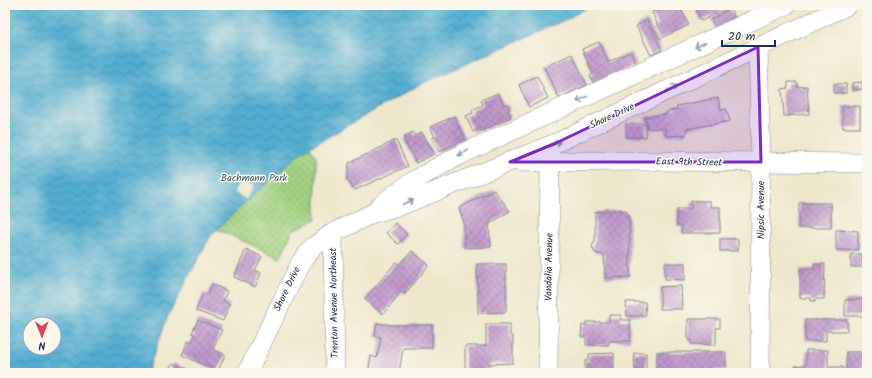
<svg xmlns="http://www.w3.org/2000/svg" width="872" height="378" font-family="Kalam,sans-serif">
  <defs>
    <pattern id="park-dots" width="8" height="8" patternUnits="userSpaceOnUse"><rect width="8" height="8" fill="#a2d281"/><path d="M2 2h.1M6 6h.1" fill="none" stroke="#83ab6d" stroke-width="1.8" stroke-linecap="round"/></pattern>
    <pattern id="water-waves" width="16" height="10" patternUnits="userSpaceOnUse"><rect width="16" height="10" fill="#52add0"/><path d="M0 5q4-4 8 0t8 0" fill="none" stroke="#438dac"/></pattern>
    <pattern id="building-cross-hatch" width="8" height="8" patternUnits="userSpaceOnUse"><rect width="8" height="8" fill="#c097cb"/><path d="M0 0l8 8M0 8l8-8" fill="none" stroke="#9b7ca8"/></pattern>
  </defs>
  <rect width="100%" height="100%" fill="#fbf7ec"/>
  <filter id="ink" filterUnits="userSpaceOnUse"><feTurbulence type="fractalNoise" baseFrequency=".025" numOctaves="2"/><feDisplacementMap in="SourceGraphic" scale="8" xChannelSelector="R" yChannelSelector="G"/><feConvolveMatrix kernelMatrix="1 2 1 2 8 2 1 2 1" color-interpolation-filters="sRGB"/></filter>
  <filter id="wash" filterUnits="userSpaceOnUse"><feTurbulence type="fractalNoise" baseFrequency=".012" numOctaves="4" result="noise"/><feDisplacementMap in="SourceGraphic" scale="16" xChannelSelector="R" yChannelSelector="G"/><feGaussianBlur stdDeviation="0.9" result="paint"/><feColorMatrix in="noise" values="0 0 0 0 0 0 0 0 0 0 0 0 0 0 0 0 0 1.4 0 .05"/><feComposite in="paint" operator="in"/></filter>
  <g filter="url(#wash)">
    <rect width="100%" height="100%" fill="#efe7cc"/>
    <path fill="url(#park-dots)" stroke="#5e8070" d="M 271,85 L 316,157 L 316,219 L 293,230 L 280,258 L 167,206 Z"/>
    <path fill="url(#water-waves)" stroke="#366e97" fill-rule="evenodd" d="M 5,5 L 592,5 L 567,19 L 419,85 L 303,151 L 253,195 L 211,235 L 168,316 L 147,373 L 5,373 ZM 30,324 L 54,324 L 54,348 L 30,348 Z"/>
    <path fill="#efe7cc" d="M 242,180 L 254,186 L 246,199 L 234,192 Z"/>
    <g id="blocks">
      <g fill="url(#building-cross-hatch)">
        <path d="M 666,5 L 679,5 L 689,25 L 659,39 L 654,28 L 658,26 L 652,12 Z"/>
        <path d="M 694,5 L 725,5 L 727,9 L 701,21 Z"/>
        <path d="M 730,9 L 736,20 L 716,29 L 711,19 Z"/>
        <path d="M 647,20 L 662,50 L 651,55 L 636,26 Z"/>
        <path d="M 599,42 L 608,62 L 631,52 L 637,65 L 594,84 L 590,76 L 593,74 L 582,49 Z"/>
        <path d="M 572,54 L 587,85 L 559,98 L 544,67 Z"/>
        <path d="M 537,76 L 548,98 L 529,107 L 519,85 Z"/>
        <path d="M 788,82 L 797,82 L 797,87 L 807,86 L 809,114 L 784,116 L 782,89 L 788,88 Z"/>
        <path d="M 862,82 L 863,89 L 853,90 L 852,83 Z"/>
        <rect x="834" y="84" width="12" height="9"/>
        <path d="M 498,93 L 504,105 L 507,104 L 510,110 L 507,111 L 511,117 L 481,131 L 480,128 L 473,132 L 466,116 L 473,113 L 472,110 L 483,105 L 481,100 Z"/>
        <path d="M 718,98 L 721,110 L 726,109 L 730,121 L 686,129 L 686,135 L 666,136 L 665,128 L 648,129 L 645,117 L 667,114 L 666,112 L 677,109 L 677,106 Z"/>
        <rect x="843" y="106" width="17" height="22"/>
        <path d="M 454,116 L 465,139 L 439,152 L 432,138 L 435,137 L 430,127 Z"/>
        <rect x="626" y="124" width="20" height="13"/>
        <path d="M 413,132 L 415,136 L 422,132 L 434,154 L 416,163 L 404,140 L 406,138 L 405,136 Z"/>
        <path d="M 396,140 L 408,166 L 355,190 L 347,179 L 349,163 Z"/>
        <path d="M 494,190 L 510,211 L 489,224 L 491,247 L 465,248 L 464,223 L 459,208 Z"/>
        <path d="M 691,201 L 710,201 L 710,207 L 720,207 L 720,233 L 681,233 L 682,226 L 677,226 L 677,209 L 691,209 Z"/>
        <rect x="799" y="203" width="32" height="25"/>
        <path d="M 620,210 L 627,212 L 629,218 L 630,277 L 605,278 L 604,255 L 595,253 L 592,247 L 595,240 L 595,212 Z"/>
        <path d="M 395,223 L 407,234 L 398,244 L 386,233 Z"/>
        <path d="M 836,230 L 858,231 L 858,250 L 836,250 Z"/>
        <rect x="720" y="239" width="18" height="12"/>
        <path d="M 246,249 L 262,257 L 255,270 L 261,273 L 255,287 L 234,277 Z"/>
        <path d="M 412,251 L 429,265 L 405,294 L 402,291 L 383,314 L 365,299 L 396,262 L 399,265 Z"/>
        <rect x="851" y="254" width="12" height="13"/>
        <path d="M 665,263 L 685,263 L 685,280 L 665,279 Z"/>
        <path d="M 477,264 L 506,264 L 506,312 L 478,313 Z"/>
        <path d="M 814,264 L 825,264 L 824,299 L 815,299 L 815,301 L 811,301 L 811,298 L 800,298 L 800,269 L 814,269 Z"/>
        <path d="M 212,284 L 227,291 L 223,301 L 230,304 L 223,321 L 196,311 L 203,293 L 208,294 Z"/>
        <path d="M 681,286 L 682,309 L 660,309 L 660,287 Z"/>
        <path d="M 863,299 L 864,316 L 845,316 L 845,300 Z"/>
        <path d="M 626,302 L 645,302 L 646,316 L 627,316 Z"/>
        <path d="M 609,315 L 621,315 L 621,320 L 630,320 L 630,341 L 609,341 L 609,345 L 586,345 L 586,337 L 581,337 L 582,325 L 586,325 L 586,322 L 609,322 Z"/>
        <path d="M 688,319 L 720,319 L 720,328 L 716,328 L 716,345 L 691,344 L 691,340 L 688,340 Z"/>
        <path d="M 198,320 L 222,330 L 213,349 L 225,355 L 218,371 L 182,355 L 188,341 L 191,343 L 195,334 L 192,333 Z"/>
        <path d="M 805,320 L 847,320 L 847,331 L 826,331 L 826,341 L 805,341 Z"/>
        <path d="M 377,323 L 392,325 L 432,325 L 432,348 L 403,348 L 399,373 L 368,373 L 371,356 L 377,358 L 381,337 L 375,336 Z"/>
        <path d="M 486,324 L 510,324 L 510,336 L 513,336 L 513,363 L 489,364 L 488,369 L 484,369 L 485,373 L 465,373 L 465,346 L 486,346 Z"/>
        <path d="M 806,350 L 828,350 L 828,367 L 843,367 L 843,373 L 795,373 L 795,366 L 806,365 Z"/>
        <path d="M 657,352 L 726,352 L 726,370 L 695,370 L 695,373 L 684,373 L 684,370 L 656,370 Z"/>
        <rect x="846" y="352" width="16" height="18"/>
        <path d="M 614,353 L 614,373 L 585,373 L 585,361 L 589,361 L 589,354 Z"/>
        <path d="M 634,353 L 646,353 L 646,370 L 635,370 Z"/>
        <path d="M 173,363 L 196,373 L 163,373 L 165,370 L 169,372 Z"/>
      </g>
    </g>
  </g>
  <g filter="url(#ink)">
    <use href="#blocks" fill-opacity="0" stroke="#858b95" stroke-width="1"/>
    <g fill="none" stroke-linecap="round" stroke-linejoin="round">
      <g stroke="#858b95" stroke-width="20">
        <g id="minor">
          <path d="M 758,47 L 761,162 L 760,373"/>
          <path d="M 520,162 L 655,161 L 867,163"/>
          <path d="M 378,208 C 403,185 434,169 464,153 L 786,5"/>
          <path d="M 333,233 L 335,373"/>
          <path d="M 247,373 L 301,262 L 313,247 L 333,233 L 371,214 L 402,205 L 556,143 L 848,5"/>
          <path d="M 548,373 L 550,161"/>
        </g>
      </g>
      <use href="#minor" stroke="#fff" stroke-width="19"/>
    </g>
    <defs><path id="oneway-shaft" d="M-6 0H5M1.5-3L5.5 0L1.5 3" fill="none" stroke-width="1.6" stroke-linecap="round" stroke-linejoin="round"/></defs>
    <g stroke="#8d97ae">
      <use href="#oneway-shaft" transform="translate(700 45) rotate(155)"/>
      <use href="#oneway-shaft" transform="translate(672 88) rotate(-25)"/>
      <use href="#oneway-shaft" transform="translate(582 99) rotate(155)"/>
      <use href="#oneway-shaft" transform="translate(555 144) rotate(-24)"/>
      <use href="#oneway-shaft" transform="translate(463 153) rotate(153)"/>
      <use href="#oneway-shaft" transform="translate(408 202) rotate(-22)"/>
    </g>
  </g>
  <path fill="#7b2cbf" fill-opacity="0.2" stroke="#7b2cbf" stroke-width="3" stroke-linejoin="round" d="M 758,47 L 761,162 L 510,162 L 556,143 Z"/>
  <g text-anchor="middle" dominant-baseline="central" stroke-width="3" stroke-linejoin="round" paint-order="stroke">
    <g font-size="10" fill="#1b2f5e" stroke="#fbf7ec">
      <text transform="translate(612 116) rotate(-25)">Shore Drive</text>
      <text transform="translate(689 162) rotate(1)">East 9th Street</text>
      <text transform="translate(761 210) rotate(-90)">Nipsic Avenue</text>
      <text transform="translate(549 267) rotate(-89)">Vandalia Avenue</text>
      <text transform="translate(287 289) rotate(-64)">Shore Drive</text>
      <text transform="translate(334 303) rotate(-91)">Trenton Avenue Northeast</text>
    </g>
    <g font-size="10" fill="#3d5867" stroke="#fbf7ec">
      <text x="254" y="178">Bachmann Park</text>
    </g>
  </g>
  <rect width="872" height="378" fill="none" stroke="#fbf7ec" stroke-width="20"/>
  <g transform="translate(42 336) rotate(179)"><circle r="19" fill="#fbf7ec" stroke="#a1a7b3"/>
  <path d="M0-3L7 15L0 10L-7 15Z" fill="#d1495b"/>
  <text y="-6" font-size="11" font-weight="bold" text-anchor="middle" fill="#1b2f5e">N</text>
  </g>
  <path d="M722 40v6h53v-6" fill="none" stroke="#1b2f5e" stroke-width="2"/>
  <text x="728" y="40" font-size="12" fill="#1b2f5e" stroke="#fbf7ec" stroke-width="3" paint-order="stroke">20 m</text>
</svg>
